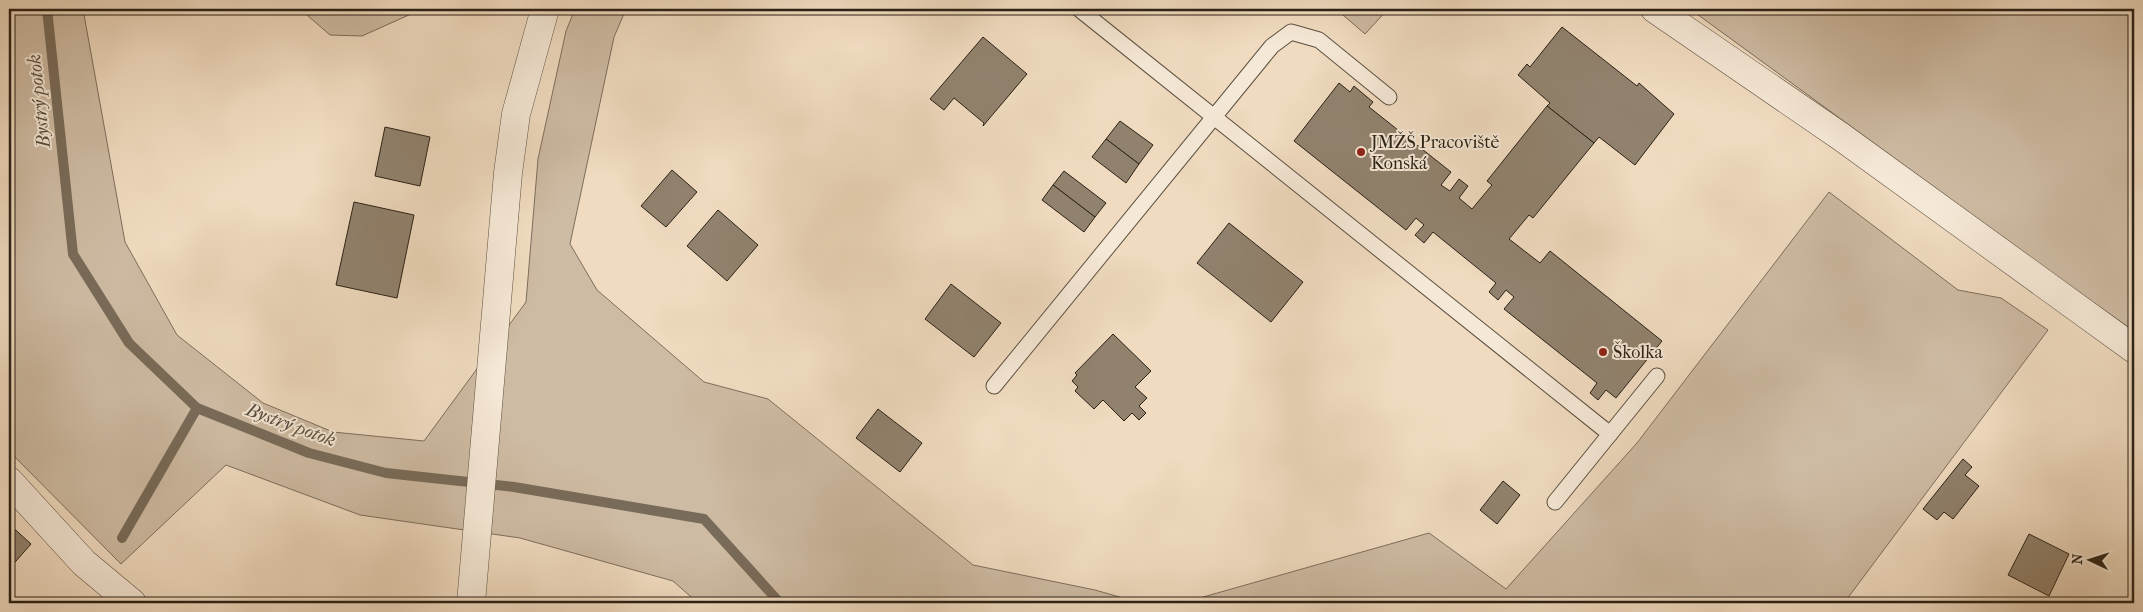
<svg xmlns="http://www.w3.org/2000/svg" width="2143" height="612" font-family="'IM FELL French Canon',serif">
  <rect width="100%" height="100%" fill="#f0dbc0"/>
  <filter id="stains"><feTurbulence type="fractalNoise" baseFrequency=".004" numOctaves="4"/><feColorMatrix values="0 0 0 0 .2 0 0 0 0 .09 0 0 0 0 .02 0 0 0 .5 -.17"/></filter>
  <radialGradient id="worn" r=".72"><stop offset=".6" stop-color="#630" stop-opacity="0"/><stop offset="1" stop-color="#630" stop-opacity=".3"/></radialGradient>
  <g fill="#cebba3" stroke="#7c6e5c">
    <path d="M 9,9 L 83,9 L 125,242 L 177,335 L 263,403 L 333,432 L 424,441 L 526,302 L 538,159 L 566,31 L 575,9 L 626,9 L 614,37 L 570,244 L 597,290 L 704,382 L 768,399 L 973,565 L 1095,590 L 1141,603 L 698,603 L 673,581 L 520,538 L 360,515 L 226,465 L 121,564 L 9,451 Z"/>
    <path d="M 300,9 L 420,9 L 420,10 L 362,36 L 330,35 Z"/>
    <path d="M 1336,9 L 1388,9 L 1365,34 Z"/>
    <path d="M 1690,9 L 2134,9 L 2134,331 L 2078,292 Z"/>
    <path d="M 1829,192 L 1958,290 L 2001,298 L 2048,330 L 1844,603 L 1182,603 L 1429,533 L 1506,589 L 1637,443 Z"/>
  </g>
  <g fill="none" stroke-linecap="round" stroke-linejoin="round">
    <g stroke="#796b59" stroke-width="10">
      <path d="M 47,9 L 73,254 L 129,343 L 197,408 L 309,453 L 386,473 L 514,487 L 704,519 L 780,603"/>
      <path d="M 122,538 L 197,408"/>
    </g>
  </g>
  <g fill="#91826e" stroke="#2a2115">
    <path d="M 1562,27 L 1637,86 L 1639,83 L 1674,114 L 1635,165 L 1599,137 L 1594,143 L 1547,106 L 1550,103 L 1518,75 L 1527,64 L 1530,67 Z"/>
    <path d="M 983,37 L 1027,74 L 983,126 L 984,123 L 954,98 L 944,110 L 930,99 Z"/>
    <path d="M 1339,83 L 1350,92 L 1354,86 L 1373,102 L 1369,107 L 1451,172 L 1441,185 L 1450,191 L 1459,179 L 1468,186 L 1459,198 L 1472,209 L 1492,185 L 1487,181 L 1547,106 L 1594,143 L 1533,218 L 1529,215 L 1509,239 L 1540,263 L 1550,251 L 1662,341 L 1616,398 L 1606,390 L 1598,400 L 1590,393 L 1597,383 L 1504,309 L 1514,297 L 1506,290 L 1498,300 L 1489,292 L 1496,283 L 1433,232 L 1424,243 L 1415,235 L 1424,225 L 1416,218 L 1406,230 L 1294,141 Z"/>
    <path d="M 1120,121 L 1153,145 L 1139,164 L 1106,139 Z"/>
    <path d="M 385,127 L 430,137 L 420,186 L 375,176 Z"/>
    <path d="M 1106,139 L 1139,164 L 1126,183 L 1092,157 Z"/>
    <path d="M 672,170 L 697,192 L 666,227 L 641,206 Z"/>
    <path d="M 1064,171 L 1106,203 L 1095,217 L 1053,185 Z"/>
    <path d="M 1053,185 L 1095,217 L 1084,232 L 1042,200 Z"/>
    <path d="M 354,202 L 414,215 L 397,298 L 336,285 Z"/>
    <path d="M 718,210 L 758,245 L 727,281 L 687,246 Z"/>
    <path d="M 1229,223 L 1303,282 L 1271,322 L 1197,263 Z"/>
    <path d="M 951,284 L 1001,323 L 974,357 L 925,319 Z"/>
    <path d="M 1113,334 L 1151,371 L 1135,387 L 1147,398 L 1139,406 L 1146,413 L 1139,420 L 1132,413 L 1124,421 L 1103,400 L 1094,409 L 1075,391 L 1078,387 L 1072,381 L 1077,375 L 1075,373 Z"/>
    <path d="M 878,409 L 922,443 L 900,472 L 856,438 Z"/>
    <path d="M 1963,459 L 1972,467 L 1965,475 L 1979,486 L 1953,519 L 1944,512 L 1937,520 L 1923,509 Z"/>
    <path d="M 1503,481 L 1520,495 L 1497,524 L 1480,510 Z"/>
    <path d="M 9,524 L 31,544 L 9,569 Z"/>
    <path d="M 2029,534 L 2069,554 L 2049,596 L 2008,575 Z"/>
  </g>
  <g fill="none" stroke-linecap="round" stroke-linejoin="round">
    <g stroke="#5c5040" stroke-width="17">
      <g id="service">
        <path d="M 1079,9 L 1610,434 L 1555,502"/>
        <path d="M 994,386 L 1272,46 L 1291,32 L 1319,40 L 1389,97"/>
        <path d="M 1610,434 L 1657,376"/>
      </g>
    </g>
    <g stroke="#5c5040" stroke-width="29">
      <g id="minor">
        <path d="M 1655,9 L 1840,136 L 2134,349"/>
        <path d="M 9,481 L 84,563 L 132,603"/>
        <path d="M 471,603 L 508,173 L 516,114 L 545,9"/>
      </g>
    </g>
    <use href="#service" stroke="#f5e8d6" stroke-width="15"/>
    <use href="#minor" stroke="#f5e8d6" stroke-width="28"/>
  </g>
  <g fill="#8f2418" stroke="#f5e8d6" stroke-width="2">
    <circle cx="1361" cy="152" r="5"/>
    <circle cx="1603" cy="352" r="5"/>
  </g>
  <g text-anchor="middle" dominant-baseline="central" stroke-width="4" stroke-linejoin="round" paint-order="stroke">
    <g font-size="18" fill="#2a2115" stroke="#f5e8d6" text-anchor="start">
      <text x="1371" y="142">JMŽŠ Pracoviště<tspan x="1371" dy="21">Konská</tspan></text>
      <text x="1613" y="352">Školka</text>
    </g>
    <g font-size="19" font-style="italic" fill="#584c3d" stroke="#f5e8d6">
      <text transform="translate(39 101) rotate(-96)">Bystrý potok</text>
      <text transform="translate(291 425) rotate(20)">Bystrý potok</text>
    </g>
  </g>
  <rect width="2143" height="612" fill="none" stroke="#f0dbc0" stroke-width="30"/>
  <rect x="10" y="10" width="2123" height="592" fill="none" stroke="#2a2115" stroke-width="2.5"/>
  <rect x="15" y="15" width="2113" height="582" fill="none" stroke="#2a2115"/>
  <g transform="translate(2090 560) rotate(274)" stroke="#f5e8d6" stroke-width="4" paint-order="stroke">
  <path d="M0-4L9 19L0 12L-9 19Z" fill="#2a2115"/>
  <text y="-8" font-size="14" font-weight="bold" text-anchor="middle" fill="#2a2115">N</text>
  </g>
  <rect width="100%" height="100%" filter="url(#stains)"/>
  <rect width="100%" height="100%" fill="url(#worn)"/>
</svg>
